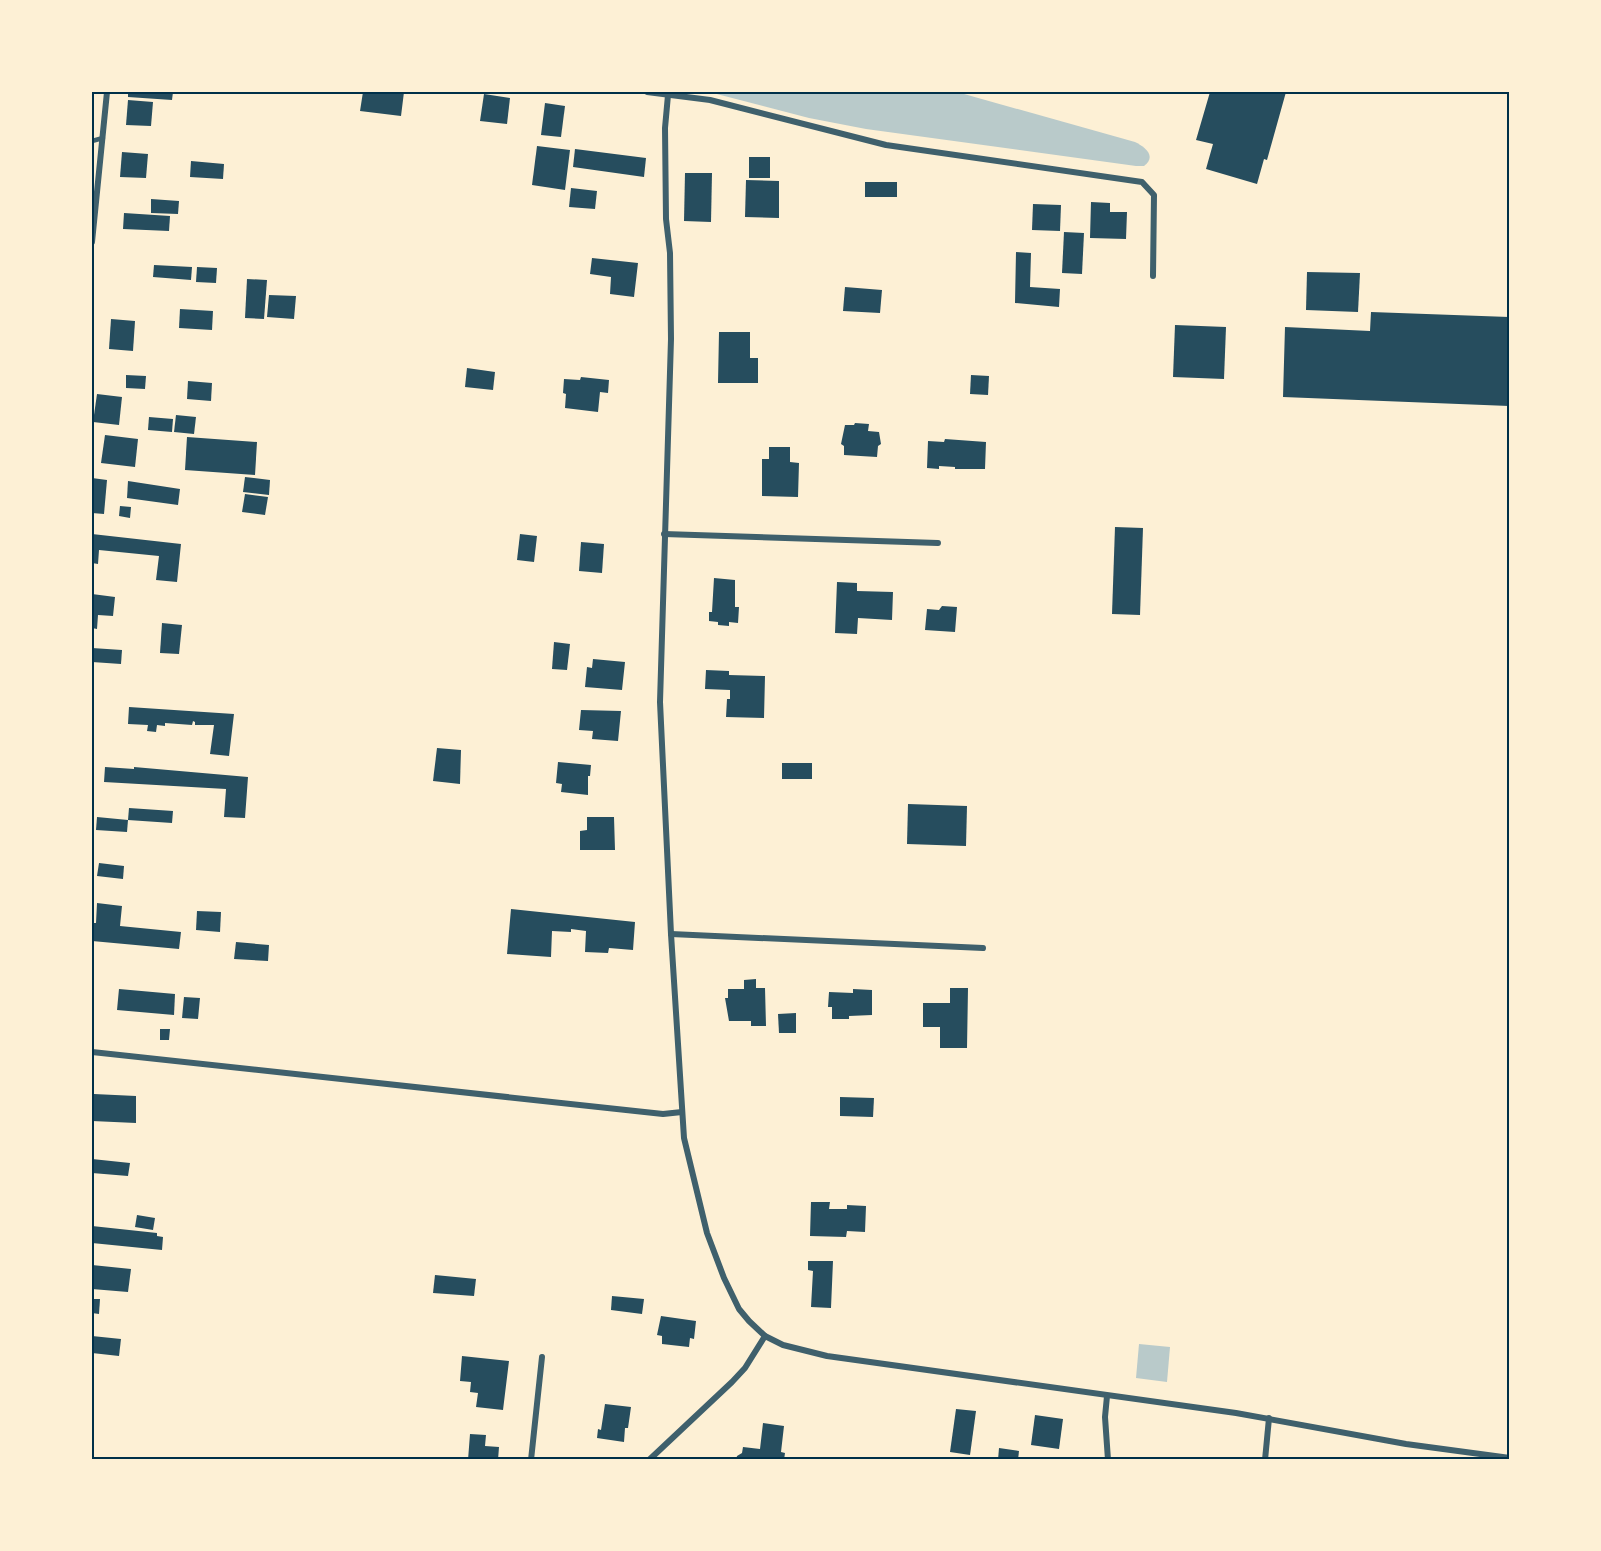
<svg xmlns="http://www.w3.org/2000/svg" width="1601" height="1551" font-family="'Archivo Narrow',sans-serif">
  <rect width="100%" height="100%" fill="#fdf0d5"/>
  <g fill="#b9caca">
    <path d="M 709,92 L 957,92 L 1135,142 C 1145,147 1157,156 1144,166 L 1136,166 L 866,129 L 809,118 Z"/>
    <path d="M 1139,1344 L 1170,1347 L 1167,1382 L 1136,1378 Z"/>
  </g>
  <g fill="#264d5e">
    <path d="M 128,92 L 173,92 L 172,100 L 128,97 Z"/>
    <path d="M 363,92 L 404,92 L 401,116 L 360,111 Z"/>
    <path d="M 1210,92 L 1286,92 L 1267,160 L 1264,159 L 1257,184 L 1206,169 L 1213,144 L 1196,140 Z"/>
    <path d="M 484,94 L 510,98 L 507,124 L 480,121 Z"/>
    <path d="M 128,100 L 153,102 L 151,126 L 126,125 Z"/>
    <path d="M 545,103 L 565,106 L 561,137 L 541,135 Z"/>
    <path d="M 537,146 L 570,150 L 565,190 L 532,185 Z"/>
    <path d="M 575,149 L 646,158 L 644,177 L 573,167 Z"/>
    <path d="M 122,152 L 148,154 L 146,178 L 120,177 Z"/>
    <rect x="749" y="157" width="21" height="21"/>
    <path d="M 191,161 L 224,164 L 223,179 L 190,177 Z"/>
    <path d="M 685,173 L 712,173 L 711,222 L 684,221 Z"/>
    <path d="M 746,180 L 779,181 L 779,218 L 745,217 Z"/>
    <rect x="865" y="182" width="32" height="15"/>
    <path d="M 571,188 L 597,191 L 595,209 L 569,207 Z"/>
    <path d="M 151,199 L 179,201 L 178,214 L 151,213 Z"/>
    <path d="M 1091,202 L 1110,203 L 1110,212 L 1127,212 L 1126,239 L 1090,238 Z"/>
    <path d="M 1033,204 L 1061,205 L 1060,231 L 1032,230 Z"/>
    <path d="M 124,213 L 170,216 L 169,231 L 123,229 Z"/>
    <path d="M 1064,232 L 1084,233 L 1082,274 L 1062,273 Z"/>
    <path d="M 1016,252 L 1031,253 L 1030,287 L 1060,289 L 1059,307 L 1015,303 Z"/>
    <path d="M 592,258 L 638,263 L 634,297 L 610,294 L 611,277 L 590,274 Z"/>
    <path d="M 154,265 L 192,267 L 191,280 L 153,277 Z"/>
    <path d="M 197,267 L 217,268 L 216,283 L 196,282 Z"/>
    <path d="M 1307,272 L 1360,273 L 1358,312 L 1306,310 Z"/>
    <path d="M 247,279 L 267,280 L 264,319 L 245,318 Z"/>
    <path d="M 845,287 L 882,290 L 880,313 L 843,311 Z"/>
    <path d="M 269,295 L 296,296 L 294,319 L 267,317 Z"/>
    <path d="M 180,309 L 213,311 L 212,330 L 179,328 Z"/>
    <path d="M 1371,312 L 1509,317 L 1509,406 L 1283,397 L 1285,327 L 1370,331 Z"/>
    <path d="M 111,319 L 135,321 L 133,351 L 109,349 Z"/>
    <path d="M 1175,325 L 1226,327 L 1224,379 L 1173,377 Z"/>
    <path d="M 719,332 L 750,332 L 750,358 L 758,358 L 758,383 L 718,383 Z"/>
    <path d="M 467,368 L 495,372 L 493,390 L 465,387 Z"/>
    <path d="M 126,375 L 146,376 L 145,389 L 126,388 Z"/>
    <path d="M 971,375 L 989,376 L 988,395 L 970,394 Z"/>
    <path d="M 581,377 L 609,380 L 608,393 L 600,392 L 598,412 L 565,408 L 566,394 L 563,393 L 564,379 L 580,380 Z"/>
    <path d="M 188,381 L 212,383 L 211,401 L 187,399 Z"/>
    <path d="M 97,394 L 122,397 L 119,425 L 93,422 Z"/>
    <path d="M 176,415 L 196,417 L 194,434 L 174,432 Z"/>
    <path d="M 149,417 L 173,419 L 172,432 L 148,430 Z"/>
    <path d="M 855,423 L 869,424 L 868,431 L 879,432 L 881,444 L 878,446 L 877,457 L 844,455 L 844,446 L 841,444 L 845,425 L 854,425 Z"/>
    <path d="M 105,435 L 138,439 L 135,467 L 101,463 Z"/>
    <path d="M 187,437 L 257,442 L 255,475 L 185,470 Z"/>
    <path d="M 945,439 L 986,442 L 985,469 L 955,469 L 955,467 L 939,466 L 939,469 L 927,468 L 928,441 L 944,442 Z"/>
    <path d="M 769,447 L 790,447 L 790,462 L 799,463 L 798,497 L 762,496 L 762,459 L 769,459 Z"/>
    <path d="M 245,477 L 270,480 L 269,495 L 243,492 Z"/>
    <path d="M 92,478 L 107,480 L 104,514 L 92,513 Z"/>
    <path d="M 128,481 L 180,489 L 178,505 L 127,498 Z"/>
    <path d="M 245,494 L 268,497 L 265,515 L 242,512 Z"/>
    <path d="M 120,506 L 131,507 L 130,518 L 119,516 Z"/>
    <path d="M 1115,527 L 1143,528 L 1140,615 L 1112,614 Z"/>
    <path d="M 92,534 L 181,544 L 177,582 L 156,580 L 159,556 L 99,550 L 98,564 L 92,563 Z"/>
    <path d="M 520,534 L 537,536 L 534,562 L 517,560 Z"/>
    <path d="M 581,542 L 604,544 L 602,573 L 579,571 Z"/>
    <path d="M 714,578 L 735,580 L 735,607 L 739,607 L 738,623 L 729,622 L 729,626 L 718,625 L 718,622 L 709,621 L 709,612 L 712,612 Z"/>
    <path d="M 837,582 L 857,583 L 857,591 L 893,592 L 892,620 L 858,618 L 857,634 L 835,633 Z"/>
    <path d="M 92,594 L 115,597 L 113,616 L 98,615 L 97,629 L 92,628 Z"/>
    <path d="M 942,606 L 957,607 L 955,632 L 925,630 L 927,609 L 939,610 Z"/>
    <path d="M 162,623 L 182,625 L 179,654 L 160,653 Z"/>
    <path d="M 554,642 L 570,644 L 567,670 L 552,669 Z"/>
    <path d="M 92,648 L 122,650 L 121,664 L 92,662 Z"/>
    <path d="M 593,659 L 625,662 L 622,690 L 585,687 L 587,667 L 592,668 Z"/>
    <path d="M 706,670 L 729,671 L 729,675 L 765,676 L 764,718 L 726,717 L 727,699 L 730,699 L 730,690 L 705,689 Z"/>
    <path d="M 129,707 L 234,714 L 229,756 L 210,754 L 214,725 L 195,725 L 195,722 L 193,721 L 192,725 L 165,723 L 165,726 L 157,725 L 156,732 L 147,731 L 148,725 L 128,724 Z"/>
    <path d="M 581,710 L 621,711 L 618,741 L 592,739 L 593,731 L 579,730 Z"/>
    <path d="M 437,748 L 461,750 L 460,784 L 433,781 Z"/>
    <path d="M 558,762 L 591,765 L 590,776 L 588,776 L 588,795 L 561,792 L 562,784 L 556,783 Z"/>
    <rect x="782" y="763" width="30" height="16"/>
    <path d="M 105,767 L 134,769 L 134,767 L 248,777 L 245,818 L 224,817 L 226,789 L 104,782 Z"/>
    <path d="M 908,804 L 967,806 L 966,846 L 907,844 Z"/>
    <path d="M 129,808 L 173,811 L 172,823 L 128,820 Z"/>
    <path d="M 97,817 L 128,820 L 127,832 L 96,830 Z"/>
    <path d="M 587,817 L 614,817 L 615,850 L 580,850 L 580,831 L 587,830 Z"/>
    <path d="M 99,863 L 124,866 L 123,879 L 97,876 Z"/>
    <path d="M 97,903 L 122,906 L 120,926 L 181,932 L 179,949 L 92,941 L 92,923 L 96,923 Z"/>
    <path d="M 511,909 L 635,922 L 633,950 L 609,948 L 608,953 L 585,952 L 586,931 L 571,929 L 571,932 L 552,931 L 551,957 L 507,954 Z"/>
    <path d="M 197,911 L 221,912 L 220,932 L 196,930 Z"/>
    <path d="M 236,942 L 269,945 L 268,961 L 234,959 Z"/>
    <path d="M 756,979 L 756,988 L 765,988 L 766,1026 L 751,1026 L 751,1021 L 729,1021 L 725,998 L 728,998 L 728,989 L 744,989 L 744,980 Z"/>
    <path d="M 950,988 L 968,988 L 967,1048 L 940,1048 L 940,1027 L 923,1027 L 923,1003 L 950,1003 Z"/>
    <path d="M 119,989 L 175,994 L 174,1015 L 117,1010 Z"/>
    <path d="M 853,989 L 872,990 L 872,1015 L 849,1016 L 849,1019 L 832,1019 L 832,1007 L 828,1007 L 829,992 L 853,993 Z"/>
    <path d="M 184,997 L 200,998 L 198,1019 L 182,1018 Z"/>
    <path d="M 796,1013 L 796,1033 L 779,1033 L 778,1014 Z"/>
    <path d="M 160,1029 L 170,1029 L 169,1040 L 160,1040 Z"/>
    <path d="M 92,1092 L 94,1092 L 94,1094 L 136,1096 L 136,1123 L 92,1121 Z"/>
    <path d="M 840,1097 L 874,1098 L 873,1117 L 840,1116 Z"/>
    <path d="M 92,1159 L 130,1163 L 128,1176 L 92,1173 Z"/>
    <path d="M 811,1202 L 830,1202 L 829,1209 L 847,1209 L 847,1205 L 866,1206 L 865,1232 L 847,1231 L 846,1237 L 810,1236 Z"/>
    <path d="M 137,1215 L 155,1218 L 153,1230 L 135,1227 Z"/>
    <path d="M 92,1226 L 157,1233 L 157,1236 L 163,1237 L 162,1250 L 92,1243 Z"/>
    <path d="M 808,1261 L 833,1261 L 831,1308 L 811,1307 L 813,1271 L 808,1270 Z"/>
    <path d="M 92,1265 L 131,1269 L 128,1292 L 92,1289 Z"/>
    <path d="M 435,1275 L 476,1279 L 474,1296 L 433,1293 Z"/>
    <path d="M 612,1296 L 644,1299 L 642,1314 L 611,1310 Z"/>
    <path d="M 92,1299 L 100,1299 L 99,1314 L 92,1313 Z"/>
    <path d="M 661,1316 L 696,1321 L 694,1339 L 690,1338 L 689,1347 L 662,1344 L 662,1336 L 657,1335 Z"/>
    <path d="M 92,1336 L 121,1339 L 119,1356 L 92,1353 Z"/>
    <path d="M 462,1356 L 509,1361 L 503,1410 L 476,1407 L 478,1393 L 470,1392 L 471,1382 L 460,1381 Z"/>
    <path d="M 605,1404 L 631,1407 L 628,1428 L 625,1428 L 624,1442 L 597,1438 L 598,1429 L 601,1430 Z"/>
    <path d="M 956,1409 L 976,1411 L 970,1455 L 950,1452 Z"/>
    <path d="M 1035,1415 L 1063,1419 L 1059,1449 L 1031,1445 Z"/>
    <path d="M 763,1423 L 784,1426 L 781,1452 L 785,1453 L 784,1460 L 736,1460 L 737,1456 L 742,1453 L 743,1447 L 760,1449 Z"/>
    <path d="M 470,1434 L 486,1435 L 485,1446 L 499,1447 L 498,1460 L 468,1460 Z"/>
    <path d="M 999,1448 L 1019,1451 L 1018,1460 L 998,1460 Z"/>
  </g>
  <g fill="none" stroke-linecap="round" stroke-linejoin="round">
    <path stroke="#3f606c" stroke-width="4.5" d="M 92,141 L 103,138"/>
    <g stroke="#3f606c" stroke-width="6">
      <path d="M 647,92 L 710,100 L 886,145 L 1142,182 L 1154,195 L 1153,276"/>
      <path d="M 668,95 L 665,128 L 666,219 L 670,253 L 671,339 L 660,702 L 671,934 L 684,1138 L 707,1233 L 724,1278 L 739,1309 L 749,1321 L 765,1336 L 783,1345 L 827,1356 L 1236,1413 L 1406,1444 L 1510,1458"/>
      <path d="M 92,242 L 107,92"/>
      <path d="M 664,534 L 938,543"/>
      <path d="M 671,934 L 983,948"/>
      <path d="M 92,1052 L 663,1114 L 682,1112"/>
      <path d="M 1107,1396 L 1105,1417 L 1108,1460"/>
      <path d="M 531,1460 L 542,1357"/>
      <path d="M 649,1460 L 732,1382 L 745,1368 L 765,1336"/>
      <path d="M 1265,1460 L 1269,1418"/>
    </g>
  </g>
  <rect width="1601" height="1551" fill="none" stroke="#fdf0d5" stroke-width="186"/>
  <rect x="93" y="93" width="1415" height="1365" fill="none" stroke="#003049" stroke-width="2"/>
</svg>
